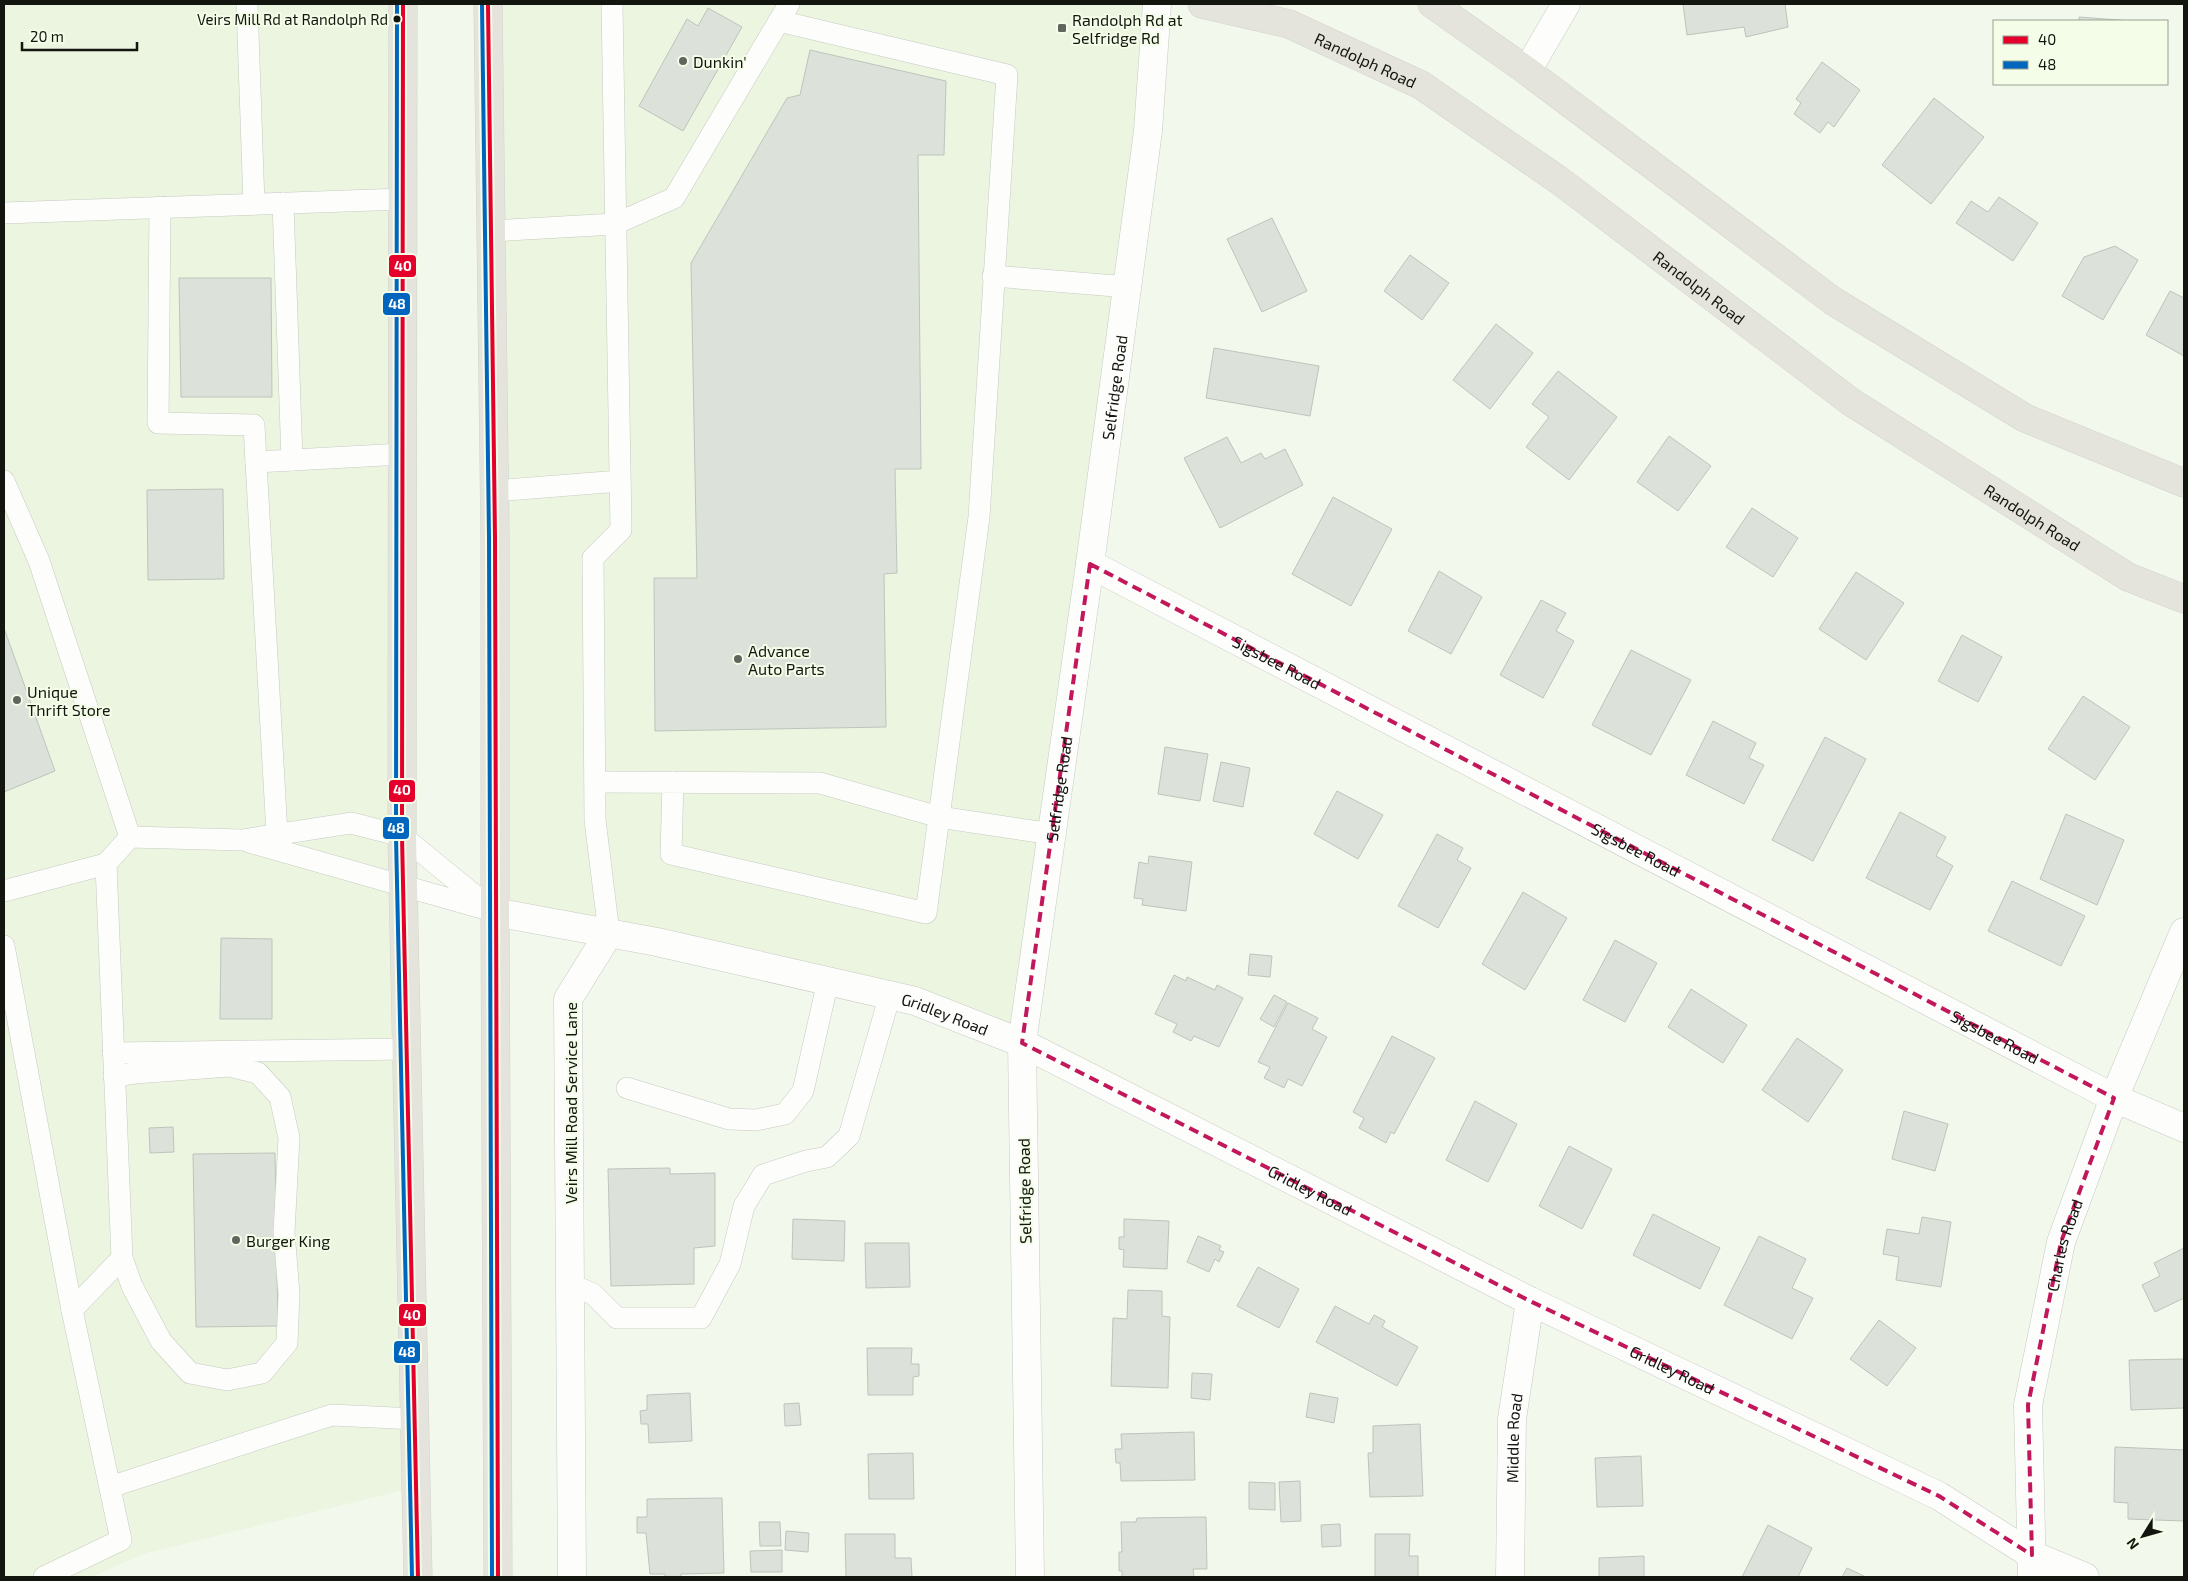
<svg xmlns="http://www.w3.org/2000/svg" width="2188" height="1581" font-family="'Exo 2',sans-serif">
  <rect width="100%" height="100%" fill="#f3f8ed"/>
  <g fill="#ecf5e0">
    <path d="M 4,4 L 403,4 L 416,1487 L 143,1554 L 92,1577 L 4,1577 Z"/>
    <path d="M 488,4 L 1157,4 L 1022,1043 L 914,1001 L 495,912 Z"/>
  </g>
  <g fill="#dce1d9" stroke="#bec4bc">
    <path d="M 1683,4 L 1785,4 L 1788,27 L 1746,37 L 1744,27 L 1687,35 Z"/>
    <path d="M 708,8 L 742,27 L 683,131 L 639,106 L 687,19 L 698,26 Z"/>
    <path d="M 2079,17 L 2132,21 L 2079,21 Z"/>
    <path d="M 810,50 L 946,81 L 944,155 L 918,155 L 921,469 L 895,469 L 897,573 L 884,574 L 886,727 L 655,731 L 654,578 L 697,578 L 691,263 L 787,98 L 800,95 Z"/>
    <path d="M 1822,62 L 1860,90 L 1834,127 L 1828,122 L 1820,133 L 1794,114 L 1801,103 L 1796,99 Z"/>
    <path d="M 1934,98 L 1984,137 L 1931,204 L 1882,165 Z"/>
    <path d="M 1999,197 L 2038,223 L 2013,261 L 1956,223 L 1971,201 L 1988,212 Z"/>
    <path d="M 1272,218 L 1307,291 L 1262,312 L 1227,239 Z"/>
    <path d="M 2115,246 L 2138,260 L 2103,320 L 2062,296 L 2084,257 Z"/>
    <path d="M 1410,255 L 1449,283 L 1422,320 L 1384,291 Z"/>
    <path d="M 179,278 L 271,278 L 272,397 L 181,397 Z"/>
    <path d="M 2170,291 L 2184,298 L 2184,356 L 2146,335 Z"/>
    <path d="M 1496,324 L 1533,353 L 1490,409 L 1453,380 Z"/>
    <path d="M 1214,348 L 1319,366 L 1310,416 L 1206,398 Z"/>
    <path d="M 1558,371 L 1617,417 L 1569,480 L 1526,447 L 1549,417 L 1532,404 Z"/>
    <path d="M 1669,436 L 1711,466 L 1678,511 L 1637,482 Z"/>
    <path d="M 1227,437 L 1241,463 L 1261,453 L 1265,459 L 1285,449 L 1303,485 L 1220,528 L 1184,458 Z"/>
    <path d="M 223,489 L 224,579 L 148,580 L 147,490 Z"/>
    <path d="M 1333,497 L 1392,529 L 1351,606 L 1292,574 Z"/>
    <path d="M 1752,508 L 1798,538 L 1773,577 L 1726,547 Z"/>
    <path d="M 1439,571 L 1482,597 L 1451,654 L 1408,631 Z"/>
    <path d="M 1856,572 L 1904,603 L 1866,660 L 1819,629 Z"/>
    <path d="M 1541,600 L 1566,613 L 1556,631 L 1574,641 L 1543,698 L 1500,675 Z"/>
    <path d="M 4,628 L 55,771 L 4,792 Z"/>
    <path d="M 1962,635 L 2002,657 L 1978,702 L 1938,681 Z"/>
    <path d="M 1631,650 L 1691,680 L 1651,755 L 1592,725 Z"/>
    <path d="M 2083,696 L 2130,727 L 2095,780 L 2048,749 Z"/>
    <path d="M 1713,721 L 1756,743 L 1749,758 L 1764,765 L 1744,804 L 1686,775 Z"/>
    <path d="M 1825,737 L 1866,759 L 1813,861 L 1772,840 Z"/>
    <path d="M 1165,747 L 1208,754 L 1200,801 L 1158,794 Z"/>
    <path d="M 1221,762 L 1250,768 L 1243,807 L 1213,801 Z"/>
    <path d="M 1337,791 L 1383,815 L 1358,859 L 1314,834 Z"/>
    <path d="M 1900,812 L 1946,837 L 1936,856 L 1953,866 L 1930,910 L 1866,878 Z"/>
    <path d="M 2066,814 L 2124,840 L 2097,905 L 2040,879 Z"/>
    <path d="M 1437,834 L 1463,848 L 1457,860 L 1471,868 L 1438,928 L 1398,906 Z"/>
    <path d="M 1149,856 L 1192,862 L 1186,911 L 1142,905 L 1143,899 L 1134,898 L 1139,862 L 1148,864 Z"/>
    <path d="M 2012,881 L 2085,916 L 2061,966 L 1988,931 Z"/>
    <path d="M 1523,892 L 1567,918 L 1525,990 L 1482,964 Z"/>
    <path d="M 221,938 L 272,939 L 272,1019 L 220,1019 Z"/>
    <path d="M 1615,940 L 1657,963 L 1625,1022 L 1583,1000 Z"/>
    <path d="M 1250,954 L 1272,956 L 1270,977 L 1248,975 Z"/>
    <path d="M 1174,975 L 1186,981 L 1187,977 L 1215,990 L 1217,985 L 1243,998 L 1219,1047 L 1194,1036 L 1191,1041 L 1173,1032 L 1177,1024 L 1155,1014 Z"/>
    <path d="M 1691,989 L 1747,1025 L 1723,1063 L 1668,1027 Z"/>
    <path d="M 1274,995 L 1287,1002 L 1274,1027 L 1260,1019 Z"/>
    <path d="M 1288,1003 L 1318,1018 L 1312,1029 L 1327,1037 L 1302,1086 L 1288,1079 L 1284,1088 L 1264,1078 L 1270,1067 L 1258,1062 Z"/>
    <path d="M 1392,1036 L 1435,1058 L 1394,1134 L 1391,1132 L 1386,1143 L 1359,1128 L 1364,1118 L 1353,1112 Z"/>
    <path d="M 1797,1038 L 1843,1070 L 1808,1122 L 1762,1090 Z"/>
    <path d="M 1475,1101 L 1517,1124 L 1488,1182 L 1446,1160 Z"/>
    <path d="M 1904,1111 L 1948,1124 L 1935,1171 L 1892,1159 Z"/>
    <path d="M 173,1127 L 174,1152 L 150,1153 L 149,1128 Z"/>
    <path d="M 1569,1146 L 1612,1169 L 1582,1229 L 1539,1206 Z"/>
    <path d="M 275,1153 L 278,1326 L 196,1327 L 193,1154 Z"/>
    <path d="M 670,1168 L 670,1174 L 715,1173 L 715,1246 L 694,1248 L 694,1284 L 611,1286 L 608,1169 Z"/>
    <path d="M 1653,1214 L 1720,1248 L 1700,1289 L 1633,1255 Z"/>
    <path d="M 1922,1217 L 1951,1222 L 1941,1287 L 1896,1280 L 1899,1257 L 1883,1254 L 1887,1229 L 1919,1234 Z"/>
    <path d="M 793,1219 L 845,1221 L 844,1261 L 792,1259 Z"/>
    <path d="M 1124,1219 L 1169,1221 L 1167,1269 L 1123,1267 L 1124,1250 L 1119,1249 L 1119,1237 L 1124,1237 Z"/>
    <path d="M 1198,1236 L 1221,1246 L 1219,1250 L 1224,1252 L 1219,1262 L 1215,1259 L 1209,1272 L 1187,1262 Z"/>
    <path d="M 1759,1236 L 1806,1259 L 1792,1288 L 1813,1298 L 1792,1339 L 1724,1305 Z"/>
    <path d="M 865,1243 L 909,1243 L 910,1287 L 866,1288 Z"/>
    <path d="M 2184,1248 L 2184,1298 L 2155,1312 L 2142,1285 L 2160,1276 L 2154,1263 Z"/>
    <path d="M 1258,1267 L 1299,1289 L 1279,1328 L 1237,1306 Z"/>
    <path d="M 1128,1290 L 1162,1291 L 1162,1316 L 1170,1317 L 1168,1388 L 1111,1386 L 1113,1318 L 1127,1319 Z"/>
    <path d="M 1335,1306 L 1369,1324 L 1374,1315 L 1385,1321 L 1382,1327 L 1418,1347 L 1397,1386 L 1316,1342 Z"/>
    <path d="M 1879,1320 L 1916,1348 L 1887,1386 L 1850,1359 Z"/>
    <path d="M 867,1348 L 912,1348 L 911,1364 L 919,1364 L 919,1376 L 913,1377 L 913,1395 L 868,1395 Z"/>
    <path d="M 2184,1359 L 2184,1408 L 2131,1410 L 2129,1360 Z"/>
    <path d="M 1192,1373 L 1212,1374 L 1210,1400 L 1191,1398 Z"/>
    <path d="M 690,1393 L 692,1441 L 649,1443 L 648,1424 L 641,1424 L 640,1411 L 647,1410 L 647,1395 Z"/>
    <path d="M 1310,1393 L 1338,1398 L 1334,1423 L 1306,1417 Z"/>
    <path d="M 799,1403 L 801,1425 L 785,1426 L 784,1404 Z"/>
    <path d="M 1420,1424 L 1423,1496 L 1370,1497 L 1368,1453 L 1373,1453 L 1373,1426 Z"/>
    <path d="M 1194,1432 L 1195,1480 L 1121,1481 L 1120,1463 L 1116,1463 L 1115,1449 L 1122,1449 L 1121,1434 Z"/>
    <path d="M 2115,1447 L 2184,1450 L 2184,1521 L 2128,1519 L 2128,1503 L 2114,1502 Z"/>
    <path d="M 913,1453 L 914,1499 L 869,1499 L 868,1454 Z"/>
    <path d="M 1641,1456 L 1643,1506 L 1597,1507 L 1595,1458 Z"/>
    <path d="M 1300,1481 L 1301,1521 L 1281,1522 L 1279,1482 Z"/>
    <path d="M 1249,1482 L 1275,1483 L 1275,1510 L 1249,1509 Z"/>
    <path d="M 722,1498 L 724,1573 L 681,1574 L 681,1577 L 665,1577 L 665,1574 L 650,1574 L 646,1533 L 637,1533 L 637,1517 L 647,1517 L 647,1499 Z"/>
    <path d="M 1206,1517 L 1207,1569 L 1193,1569 L 1194,1577 L 1122,1577 L 1122,1571 L 1119,1571 L 1119,1552 L 1122,1552 L 1121,1522 L 1136,1522 L 1137,1518 Z"/>
    <path d="M 759,1522 L 780,1522 L 781,1546 L 760,1546 Z"/>
    <path d="M 1340,1524 L 1341,1546 L 1322,1547 L 1321,1525 Z"/>
    <path d="M 1768,1525 L 1812,1548 L 1798,1577 L 1742,1577 Z"/>
    <path d="M 786,1531 L 809,1533 L 808,1552 L 785,1550 Z"/>
    <path d="M 845,1534 L 895,1534 L 895,1558 L 911,1558 L 912,1577 L 846,1577 Z"/>
    <path d="M 1375,1534 L 1410,1534 L 1409,1556 L 1418,1556 L 1418,1577 L 1375,1577 Z"/>
    <path d="M 782,1550 L 782,1572 L 751,1572 L 750,1551 Z"/>
    <path d="M 1644,1556 L 1644,1577 L 1599,1577 L 1599,1558 Z"/>
    <path d="M 1847,1568 L 1866,1577 L 1842,1577 Z"/>
  </g>
  <g fill="none" stroke-linecap="round" stroke-linejoin="round">
    <g stroke="#c6cac2" stroke-width="22">
      <g id="lane">
        <path d="M 247,4 L 254,204"/>
        <path d="M 779,21 L 1007,75 L 979,517 L 939,817 L 1052,834"/>
        <path d="M 283,203 L 292,460"/>
        <path d="M 160,207 L 158,423 L 254,425 L 256,462"/>
        <path d="M 4,213 L 403,199"/>
        <path d="M 491,231 L 615,224 L 674,198 L 789,4"/>
        <path d="M 993,276 L 1128,287"/>
        <path d="M 4,481 L 39,561 L 130,837"/>
        <path d="M 494,491 L 620,481"/>
        <path d="M 595,782 L 820,783 L 939,817 L 926,913 L 671,854 L 673,782"/>
        <path d="M 277,834 L 256,462 L 403,454"/>
        <path d="M 249,842 L 485,909"/>
        <path d="M 4,891 L 106,864"/>
        <path d="M 609,933 L 595,820 L 593,558 L 621,530 L 612,4"/>
        <path d="M 4,946 L 72,1310 L 121,1540 L 44,1577"/>
        <path d="M 113,1053 L 408,1049"/>
        <path d="M 114,1076 L 135,1073 L 229,1066 L 258,1073 L 280,1097 L 289,1138 L 284,1232 L 289,1294 L 287,1343 L 262,1373 L 227,1380 L 190,1373 L 161,1341 L 132,1286 L 122,1258"/>
        <path d="M 627,1088 L 729,1119 L 756,1120 L 785,1114 L 803,1091 L 828,981"/>
        <path d="M 570,1284 L 593,1294 L 617,1318 L 701,1318 L 730,1264 L 744,1206 L 763,1175 L 806,1161 L 827,1157 L 849,1136 L 890,995"/>
        <path d="M 72,1310 L 122,1258 L 106,864 L 130,837 L 242,840 L 351,823 L 402,836 L 495,912"/>
        <path d="M 110,1487 L 332,1415 L 415,1419"/>
      </g>
    </g>
    <g stroke="#c6cac2" stroke-width="29">
      <g id="street">
        <path d="M 1527,71 L 1566,4"/>
        <path id="s1" d="M 1090,564 L 2114,1098 L 2184,1128"/>
        <path id="s2" d="M 495,912 L 657,942 L 915,1001 L 1022,1043 L 1530,1301 L 1939,1496 L 2032,1555 L 2085,1577"/>
        <path d="M 572,1577 L 568,999 L 609,933"/>
        <path id="s3" d="M 1030,1577 L 1022,1043 L 1090,564 L 1148,131 L 1157,4"/>
        <path id="s4" d="M 1510,1577 L 1512,1419 L 1530,1301"/>
        <path id="s5" d="M 2032,1577 L 2028,1405 L 2061,1242 L 2114,1098 L 2184,932"/>
      </g>
    </g>
    <g stroke="#d0d3cd" stroke-width="29">
      <g id="primary">
        <path d="M 403,4 L 402,836 L 418,1577"/>
        <path d="M 488,4 L 495,537 L 495,912 L 498,1577"/>
        <path id="s6" d="M 1202,4 L 1289,24 L 1421,85 L 1560,181 L 1851,402 L 2128,577 L 2184,599"/>
        <path d="M 1432,4 L 1527,71 L 1833,301 L 2025,418 L 2184,483"/>
      </g>
    </g>
    <use href="#lane" stroke="#fdfefc" stroke-width="21"/>
    <use href="#street" stroke="#fdfefc" stroke-width="28"/>
    <use href="#primary" stroke="#e5e4dc" stroke-width="28"/>
    <g stroke="#f4fde8" stroke-width="8">
      <g id="bus-1">
        <path d="M 403,4 L 402,836 L 418,1577"/>
        <path d="M 488,4 L 495,537 L 498,1577"/>
      </g>
    </g>
    <g stroke="#f4fde8" stroke-width="8">
      <g id="bus-2">
        <path d="M 397,4 L 396,836 L 412,1577"/>
        <path d="M 482,4 L 489,537 L 492,1577"/>
      </g>
    </g>
    <use href="#bus-1" stroke="#e4002b" stroke-width="4"/>
    <use href="#bus-2" stroke="#0065bd" stroke-width="4"/>
  </g>
  <path fill="none" stroke="#c2185b" stroke-width="4" stroke-dasharray="10 6" stroke-linejoin="round" d="M 1090,564 L 2114,1098 L 2061,1242 L 2028,1405 L 2032,1555 L 1939,1496 L 1530,1301 L 1022,1043 Z"/>
  <circle fill="#13160f" stroke="#f4fde8" stroke-width="2" cx="397" cy="19" r="4.5"/>
  <g fill="#61655d" stroke="#f4fde8" stroke-width="2">
    <rect x="1057" y="23" width="10" height="10" rx="2.5"/>
    <circle cx="683" cy="61" r="5"/>
    <circle cx="738" cy="659" r="5"/>
    <circle cx="17" cy="700" r="5"/>
    <circle cx="236" cy="1240" r="5"/>
  </g>
  <g text-anchor="middle" dominant-baseline="central" stroke-width="4" stroke-linejoin="round" paint-order="stroke">
    <g font-size="15" fill="#13160f" stroke="#f4fde8" text-anchor="end">
      <text x="388" y="19">Veirs Mill Rd at Randolph Rd</text>
    </g>
    <g font-size="16" fill="#13160f" stroke="#f4fde8" text-anchor="start">
      <text x="1072" y="19">Randolph Rd at<tspan x="1072" dy="18">Selfridge Rd</tspan></text>
      <text x="693" y="61">Dunkin'</text>
      <text x="748" y="650">Advance<tspan x="748" dy="18">Auto Parts</tspan></text>
      <text x="27" y="691">Unique<tspan x="27" dy="18">Thrift Store</tspan></text>
      <text x="246" y="1240">Burger King</text>
    </g>
    <g font-size="16" fill="#13160f" stroke="#f4fde8">
      <text stroke="none"><textPath href="#s6" startOffset="174">Randolph Road</textPath></text>
      <text stroke="none"><textPath href="#s6" startOffset="579">Randolph Road</textPath></text>
      <text stroke="none"><textPath href="#s3" startOffset="1196">Selfridge Road</textPath></text>
      <text stroke="none"><textPath href="#s6" startOffset="984">Randolph Road</textPath></text>
      <text stroke="none"><textPath href="#s1" startOffset="211">Sigsbee Road</textPath></text>
      <text stroke="none"><textPath href="#s3" startOffset="791">Selfridge Road</textPath></text>
      <text stroke="none"><textPath href="#s1" startOffset="616">Sigsbee Road</textPath></text>
      <text stroke="none"><textPath href="#s2" startOffset="462">Gridley Road</textPath></text>
      <text stroke="none"><textPath href="#s1" startOffset="1021">Sigsbee Road</textPath></text>
      <text transform="translate(570 1103) rotate(-90)">Veirs Mill Road Service Lane</text>
      <text stroke="none"><textPath href="#s2" startOffset="868">Gridley Road</textPath></text>
      <text transform="translate(1024 1191) rotate(-91)">Selfridge Road</text>
      <text stroke="none"><textPath href="#s5" startOffset="336">Charles Road</textPath></text>
      <text stroke="none"><textPath href="#s2" startOffset="1272">Gridley Road</textPath></text>
      <text stroke="none"><textPath href="#s4" startOffset="139">Middle Road</textPath></text>
    </g>
  </g>
  <g stroke="#f4fde8" stroke-width="2">
    <rect x="388" y="254" width="29" height="24" rx="5" fill="#e4002b"/>
    <rect x="382" y="292" width="29" height="24" rx="5" fill="#0065bd"/>
    <rect x="388" y="779" width="28" height="24" rx="5" fill="#e4002b"/>
    <rect x="382" y="816" width="28" height="24" rx="5" fill="#0065bd"/>
    <rect x="398" y="1303" width="29" height="24" rx="5" fill="#e4002b"/>
    <rect x="393" y="1340" width="28" height="24" rx="5" fill="#0065bd"/>
  </g>
  <g font-size="14" text-anchor="middle" font-weight="bold" fill="#fff">
    <text x="403" y="271">40</text>
    <text x="397" y="309">48</text>
    <text x="402" y="795">40</text>
    <text x="396" y="833">48</text>
    <text x="412" y="1320">40</text>
    <text x="407" y="1357">48</text>
  </g>
  <rect width="2188" height="1581" fill="none" stroke="#13160f" stroke-width="10"/>
  <rect x="1993" y="20" width="175" height="65" fill="#f4fde8" stroke="#9aa191"/>
  <rect x="2003" y="36" width="25" height="8" fill="#e4002b" stroke="#9aa191"/>
  <text x="2038" y="45" font-size="15" fill="#13160f">40</text>
  <rect x="2003" y="61" width="25" height="8" fill="#0065bd" stroke="#9aa191"/>
  <text x="2038" y="70" font-size="15" fill="#13160f">48</text>
  <g transform="translate(2143 1536) rotate(233)" stroke="#f4fde8" stroke-width="4" paint-order="stroke">
  <path d="M0-4L9 19L0 12L-9 19Z" fill="#13160f"/>
  <text y="-8" font-size="14" font-weight="bold" text-anchor="middle" fill="#13160f">N</text>
  </g>
  <path d="M22 42v8h115v-8" fill="none" stroke="#13160f" stroke-width="2.5"/>
  <text x="30" y="42" font-size="15" fill="#13160f" stroke="#f4fde8" stroke-width="4" paint-order="stroke">20 m</text>
</svg>
